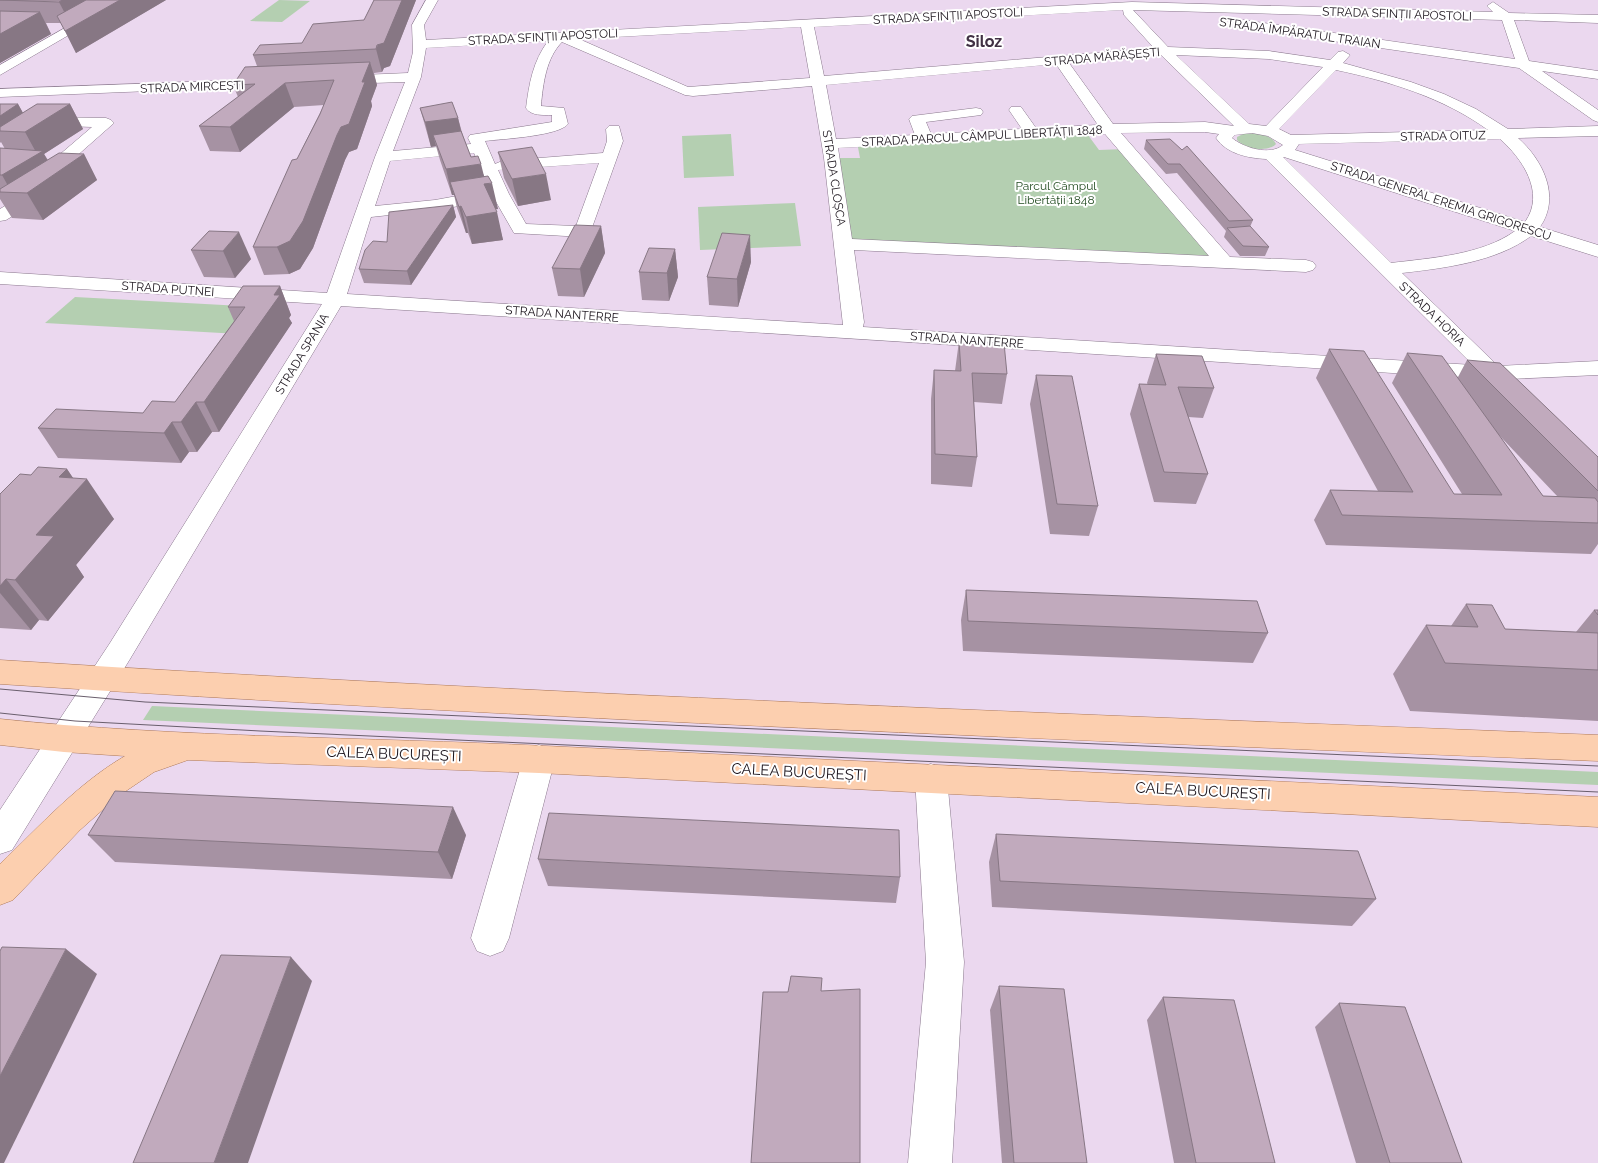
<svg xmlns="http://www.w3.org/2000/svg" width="1598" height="1163" font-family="Raleway,sans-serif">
  <rect width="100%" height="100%" fill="#ebd8ef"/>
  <g fill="#b4cfb1">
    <path d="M 279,0 L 310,1 L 282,22 L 250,21 Z"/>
    <path d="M 1085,131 L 1099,150 L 1126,149 L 1224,261 L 844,244 L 832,158 L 860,158 L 857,142 Z"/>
    <path d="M 731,134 L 734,176 L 684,178 L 682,136 Z"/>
    <path d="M 1243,134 C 1254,132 1270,133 1276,144 C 1267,153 1245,149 1237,140 L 1237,137 Z"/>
    <path d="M 795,203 L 801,246 L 700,250 L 698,207 Z"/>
    <path d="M 75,297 L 263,307 L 239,334 L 45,323 Z"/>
    <path d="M 152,706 L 1598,772 L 1598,785 L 143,720 Z"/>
  </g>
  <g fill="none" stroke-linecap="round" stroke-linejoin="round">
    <g stroke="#8a788d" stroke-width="1">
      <g id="minor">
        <path d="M 114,0 L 129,0 L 0,75 L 0,65 Z"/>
        <path d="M 426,0 L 438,0 L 424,25 L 426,40 L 1132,2 L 1493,12 L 1487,6 L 1493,2 L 1509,13 L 1598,15 L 1598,23 L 1514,20 L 1529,61 L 1598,71 L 1598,79 L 1542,71 L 1598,110 L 1598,122 L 1593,120 L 1519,68 L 1243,28 L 1237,24 L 1243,20 L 1515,59 L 1502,20 L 1133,10 L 1168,47 L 1269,51 L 1330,60 L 1338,52 L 1343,51 L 1350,55 L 1343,63 L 1411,82 L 1444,94 L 1476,109 L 1508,129 L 1598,126 L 1598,136 L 1518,138 C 1543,160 1561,197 1540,227 L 1598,245 L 1598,257 L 1531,236 C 1496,262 1445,268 1402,273 L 1498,366 L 1598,361 L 1598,375 L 1510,379 L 1507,384 C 1498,386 1493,386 1487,379 L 341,306 L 130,659 L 12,850 L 0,854 L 0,810 L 110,643 L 322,304 L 0,284 L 0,272 L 327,293 L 375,157 L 405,82 L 338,84 L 333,83 L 331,80 L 333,77 L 338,76 L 408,73 L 413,52 L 412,25 ZM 1123,10 L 1124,15 L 1154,48 L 824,76 L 814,27 ZM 801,27 L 810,78 L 688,87 L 579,39 ZM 548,41 C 533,61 529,84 526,108 C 531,116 543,115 552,115 L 552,122 L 470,135 L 468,138 L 471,144 L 393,151 L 421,77 L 426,48 ZM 562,42 L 685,95 L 693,96 L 812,86 L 824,158 L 843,325 L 347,294 L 371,217 L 435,210 L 495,200 L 514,233 L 583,237 L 589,236 L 623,141 L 619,126 L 609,126 L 606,129 L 607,141 L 603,153 L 502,161 L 495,164 L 485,141 C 502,139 559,136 568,124 L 564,108 L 541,106 C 543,84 546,58 562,42 ZM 1161,55 L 1234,126 L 1205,122 L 1113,124 L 1069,63 ZM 1176,55 L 1269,59 L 1323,67 L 1266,126 L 1249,124 ZM 1056,64 L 1098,125 L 1036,128 L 1021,107 L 1011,107 L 1009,110 L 1022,129 L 931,134 L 926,122 L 981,115 L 983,112 L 981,109 L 976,108 L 912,116 L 909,119 L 915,135 L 836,139 L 826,85 ZM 1336,70 C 1389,81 1444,98 1488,130 L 1291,135 L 1279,129 ZM 1205,132 L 1219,134 L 1216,138 C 1227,154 1248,158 1266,159 L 1473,365 L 863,327 L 864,322 L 854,250 L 1306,272 L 1313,270 L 1316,266 L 1313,262 L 1306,260 L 1230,257 L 1121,133 ZM 1252,133 L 1268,136 L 1283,145 C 1270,156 1244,148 1232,138 L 1235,135 ZM 1105,134 L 1209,256 L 852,239 L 838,148 ZM 1500,139 C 1522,158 1546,193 1525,222 L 1295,150 L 1299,144 ZM 474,153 L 490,190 L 435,200 L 375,206 L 390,161 ZM 1283,157 L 1284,157 L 1515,231 C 1482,255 1431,258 1391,263 ZM 599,163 L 576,226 L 526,224 L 509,194 L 498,170 Z"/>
        <path d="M 270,79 L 275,80 L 277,83 L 275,86 L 0,97 L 0,89 Z"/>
        <path d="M 46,117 L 106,118 L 111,120 L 114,123 L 63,168 L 51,168 L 49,165 L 51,162 L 92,127 L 41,125 L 38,122 L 41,119 Z"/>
        <path d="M 40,187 L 46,188 L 49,192 L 46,196 L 6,220 L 0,221 L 0,209 L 34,188 Z"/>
        <path d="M 539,745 L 550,749 L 555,759 L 509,938 L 503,951 L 490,956 L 477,951 L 471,938 L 523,759 L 528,749 Z"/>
        <path d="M 931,764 L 943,768 L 947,778 L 964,962 L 952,1163 L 908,1163 L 926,962 L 915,778 L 919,768 Z"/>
      </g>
    </g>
    <g stroke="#ad795a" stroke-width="1">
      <g id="major">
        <path d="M 0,660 C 532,694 1065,714 1598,735 L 1598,761 C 1065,740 532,719 0,684 Z"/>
        <path d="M 0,719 C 181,738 364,737 546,746 C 897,763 1247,780 1598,797 L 1598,827 L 539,773 L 188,760 L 154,772 L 117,797 L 80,830 L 13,900 L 0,905 L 0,864 C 40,826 77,784 125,756 L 64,752 L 0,745 Z"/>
      </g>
    </g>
    <use href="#minor" fill="#fff" fill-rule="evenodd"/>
    <use href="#major" fill="#fccfaf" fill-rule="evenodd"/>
    <g stroke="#695e6c" stroke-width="1">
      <path d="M 0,689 L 145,702 L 1598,766"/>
      <path d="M 0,713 L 75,721 L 260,731 L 1598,792"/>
    </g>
  </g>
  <g fill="#a692a3" fill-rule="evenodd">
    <path d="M 0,0 L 166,0 L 76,53 L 61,23 L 46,23 L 51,34 L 0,63 Z"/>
    <path d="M 374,0 L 416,0 L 390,66 L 384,68 L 382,72 L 374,73 L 377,85 L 371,101 L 372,106 L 357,149 L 349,152 L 345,160 L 313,248 L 300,269 L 289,274 L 264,275 L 253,247 L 324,105 L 294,107 L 240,152 L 210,151 L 199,126 L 238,97 L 233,85 L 257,66 L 253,55 L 302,43 L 364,20 Z"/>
    <path d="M 0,104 L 18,104 L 23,113 L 70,104 L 83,129 L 44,154 L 48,160 L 84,154 L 97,180 L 43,220 L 12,218 L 0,199 L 0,148 L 5,149 L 1,142 L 0,143 Z"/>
    <path d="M 420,108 L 458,118 L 463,136 L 471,157 L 484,176 L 498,209 L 495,209 L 503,240 L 472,244 L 468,233 L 466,233 L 457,208 L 454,195 L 452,195 L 440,160 L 436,146 L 431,147 Z"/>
    <path d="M 1146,140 L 1182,150 L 1253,220 L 1250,227 L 1269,247 L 1265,256 L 1240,256 L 1224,237 L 1226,231 L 1177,173 L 1166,174 L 1144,149 Z"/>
    <path d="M 498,152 L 551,200 L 518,206 L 504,178 Z"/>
    <path d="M 453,205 L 456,217 L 411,285 L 364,283 L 359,269 L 387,242 Z"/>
    <path d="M 601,226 L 605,253 L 584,297 L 558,296 L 552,268 Z"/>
    <path d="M 209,231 L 251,259 L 235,278 L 204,277 L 191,250 Z"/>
    <path d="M 675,249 L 678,277 L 669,301 L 642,300 L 639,272 Z"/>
    <path d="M 751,262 L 738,307 L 709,305 L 707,277 Z"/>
    <path d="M 280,286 L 291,315 L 289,318 L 292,323 L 219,432 L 212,432 L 197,452 L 189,452 L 181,463 L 58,458 L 38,428 L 143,413 L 175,402 L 234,321 L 228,307 Z"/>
    <path d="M 959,341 L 1007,374 L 1002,404 L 974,402 L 977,457 L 972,487 L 931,484 L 931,399 L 934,370 L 955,371 Z"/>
    <path d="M 1329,349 L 1454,494 L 1462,494 L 1392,383 L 1407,353 L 1458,377 L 1467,360 L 1598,457 L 1598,544 L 1591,554 L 1326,545 L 1314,520 L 1330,490 L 1378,491 L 1316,378 ZM 1498,434 L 1558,497 L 1543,496 Z"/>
    <path d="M 1156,354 L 1214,388 L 1203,418 L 1188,417 L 1208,474 L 1196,504 L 1154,502 L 1130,414 L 1139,384 L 1148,385 L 1147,383 Z"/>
    <path d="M 1036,375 L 1098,506 L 1089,536 L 1050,534 L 1030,404 Z"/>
    <path d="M 67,469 L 73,478 L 114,519 L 76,565 L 84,577 L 48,621 L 39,620 L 31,630 L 0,628 L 0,494 L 31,475 Z"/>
    <path d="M 966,590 L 1268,633 L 1253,663 L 963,651 L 961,620 Z"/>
    <path d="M 1466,604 L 1505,629 L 1576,632 L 1594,610 L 1598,610 L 1598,721 L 1410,711 L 1393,674 L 1426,625 L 1451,626 Z"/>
    <path d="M 996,834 L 1376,899 L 1352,926 L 992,907 L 989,862 Z"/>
    <path d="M 88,835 L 466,835 L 452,879 L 115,862 Z"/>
    <path d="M 538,859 L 900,877 L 896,903 L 548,886 Z"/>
    <path d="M 999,986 L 1087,1163 L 1002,1163 L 990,1010 Z"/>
    <path d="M 1163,997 L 1275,1163 L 1174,1163 L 1147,1020 Z"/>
    <path d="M 1339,1003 L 1462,1163 L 1356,1163 L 1315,1027 Z"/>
  </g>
  <g fill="#877784">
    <path d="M 62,0 L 110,0 L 70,23 L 59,2 Z"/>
    <path d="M 120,0 L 166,0 L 76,53 L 65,31 Z"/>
    <path d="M 402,0 L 416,0 L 390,66 L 384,68 L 382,72 L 376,49 Z"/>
    <path d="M 40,12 L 51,34 L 0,63 L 0,34 Z"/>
    <path d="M 370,62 L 377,85 L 371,101 L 372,106 L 357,149 L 349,152 L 345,160 L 313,248 L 300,269 L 289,274 L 277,247 L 337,135 L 362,82 Z"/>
    <path d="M 285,83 L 294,107 L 240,152 L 230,127 Z"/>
    <path d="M 18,104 L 29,124 L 0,131 L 0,116 Z"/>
    <path d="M 70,104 L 83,129 L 44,154 L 54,172 L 12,193 L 2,175 L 37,154 L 25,132 Z"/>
    <path d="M 458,118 L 464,143 L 433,135 L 436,146 L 431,147 L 425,122 Z"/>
    <path d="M 84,154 L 97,180 L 43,220 L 27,193 Z"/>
    <path d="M 481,164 L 486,184 L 492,183 L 498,209 L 490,210 L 450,182 L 454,195 L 452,195 L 446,169 Z"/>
    <path d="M 546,174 L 551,200 L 518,206 L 512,179 Z"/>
    <path d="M 453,205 L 456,217 L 411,285 L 407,271 Z"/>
    <path d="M 461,206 L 468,233 L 466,233 L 459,207 Z"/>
    <path d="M 497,212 L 503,240 L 472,244 L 466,217 Z"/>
    <path d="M 601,226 L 605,253 L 584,297 L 580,269 Z"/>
    <path d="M 239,232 L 251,259 L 235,278 L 223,251 Z"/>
    <path d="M 750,235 L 751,262 L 738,307 L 737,279 Z"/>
    <path d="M 675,249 L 678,277 L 669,301 L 667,273 Z"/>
    <path d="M 280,286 L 291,315 L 289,318 L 292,323 L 219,432 L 204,402 Z"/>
    <path d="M 196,402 L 212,432 L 197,452 L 181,422 Z"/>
    <path d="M 172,422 L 189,452 L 181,463 L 164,433 Z"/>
    <path d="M 67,469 L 79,487 L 87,479 L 114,519 L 76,565 L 84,577 L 48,621 L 15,580 L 36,535 L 59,477 Z"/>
    <path d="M 6,579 L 39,620 L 31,630 L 0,593 L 0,586 Z"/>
    <path d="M 453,807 L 466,835 L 452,879 L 438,852 Z"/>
    <path d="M 66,949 L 97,974 L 4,1163 L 0,1163 L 0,1076 Z"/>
    <path d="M 291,957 L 312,981 L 248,1163 L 214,1163 Z"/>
  </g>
  <g fill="#c1aabd" stroke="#877784">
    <path d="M 0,0 L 62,0 L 59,2 Z"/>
    <path d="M 86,0 L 120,0 L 65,31 L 57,16 Z"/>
    <path d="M 374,0 L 402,0 L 384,43 L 377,45 L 376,49 L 253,55 L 260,45 L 302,43 L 313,24 L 364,20 Z"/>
    <path d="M 0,11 L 40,12 L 0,34 Z"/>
    <path d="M 370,62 L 362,82 L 365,82 L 349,124 L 341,127 L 337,135 L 303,221 L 290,241 L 277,247 L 253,247 L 292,160 L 297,159 L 320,114 L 334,80 L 285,83 L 230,127 L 199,126 L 255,84 L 233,85 L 245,67 Z"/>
    <path d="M 452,102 L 458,118 L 425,122 L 420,108 Z"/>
    <path d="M 0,104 L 18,104 L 0,116 Z"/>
    <path d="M 37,104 L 70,104 L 25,132 L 0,131 L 0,127 Z"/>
    <path d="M 461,131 L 471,157 L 478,156 L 481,164 L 446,169 L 433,135 Z"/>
    <path d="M 1170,139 L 1182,150 L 1187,146 L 1253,220 L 1229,221 L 1180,164 L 1168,164 L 1146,140 Z"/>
    <path d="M 532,147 L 546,174 L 512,179 L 498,152 Z"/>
    <path d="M 0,148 L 43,151 L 2,175 L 0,175 Z"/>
    <path d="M 59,153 L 84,154 L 27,193 L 0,192 L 0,189 Z"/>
    <path d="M 488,176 L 492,183 L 484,184 L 497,212 L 466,217 L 461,206 L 459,207 L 450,182 Z"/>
    <path d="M 453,205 L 407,271 L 359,269 L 365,250 L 373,241 L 387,242 L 389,212 Z"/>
    <path d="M 575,225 L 601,226 L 580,269 L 552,268 Z"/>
    <path d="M 1250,226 L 1269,247 L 1243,246 L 1227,228 Z"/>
    <path d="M 209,231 L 239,232 L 223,251 L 191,250 Z"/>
    <path d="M 722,233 L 750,235 L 737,279 L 707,277 Z"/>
    <path d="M 649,248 L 675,249 L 667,273 L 639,272 Z"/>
    <path d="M 243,286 L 280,286 L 274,295 L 280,295 L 204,402 L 196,402 L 181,422 L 172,422 L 164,433 L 38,428 L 56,409 L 143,413 L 152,401 L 175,402 L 245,307 L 228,307 Z"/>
    <path d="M 959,341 L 1004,343 L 1007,374 L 972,373 L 977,457 L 935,454 L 934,370 L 961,371 Z"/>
    <path d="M 1329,349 L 1364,351 L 1454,494 L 1502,495 L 1407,353 L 1442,356 L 1543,496 L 1595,498 L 1598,502 L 1598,523 L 1342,515 L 1330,490 L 1413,492 Z"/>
    <path d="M 1156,354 L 1202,356 L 1214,388 L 1178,387 L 1208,474 L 1164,472 L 1139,384 L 1166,385 Z"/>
    <path d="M 1467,360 L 1500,363 L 1598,457 L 1598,491 Z"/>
    <path d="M 1036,375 L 1072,376 L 1098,506 L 1057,504 Z"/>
    <path d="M 38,467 L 67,469 L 59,477 L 87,479 L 36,535 L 54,536 L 15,580 L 6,579 L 0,586 L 0,494 L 20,474 L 31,475 Z"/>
    <path d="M 966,590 L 1257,601 L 1268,633 L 968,621 Z"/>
    <path d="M 1466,604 L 1492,605 L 1505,629 L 1598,633 L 1598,670 L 1445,663 L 1426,625 L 1478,627 Z"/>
    <path d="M 1594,610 L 1598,610 L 1598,615 Z"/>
    <path d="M 115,791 L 453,807 L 438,852 L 88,835 Z"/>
    <path d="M 549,813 L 899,830 L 900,877 L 538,859 Z"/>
    <path d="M 996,834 L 1358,851 L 1376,899 L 1000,881 Z"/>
    <path d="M 2,947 L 66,949 L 0,1076 L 0,951 Z"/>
    <path d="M 221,955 L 291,957 L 214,1163 L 133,1163 Z"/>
    <path d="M 791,976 L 822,978 L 821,991 L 860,989 L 860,1163 L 751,1163 L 763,992 L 788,992 Z"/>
    <path d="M 999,986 L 1064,989 L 1087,1163 L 1014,1163 Z"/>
    <path d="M 1163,997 L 1234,1000 L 1275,1163 L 1196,1163 Z"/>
    <path d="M 1339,1003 L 1405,1007 L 1462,1163 L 1390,1163 Z"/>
  </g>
  <g text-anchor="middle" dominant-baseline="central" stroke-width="4" stroke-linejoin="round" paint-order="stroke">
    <g font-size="12" fill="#1d161e" stroke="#fff">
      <text transform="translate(1397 14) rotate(2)">STRADA SFINȚII APOSTOLI</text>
      <text transform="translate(948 16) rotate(-3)">STRADA SFINȚII APOSTOLI</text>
      <text transform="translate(1300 33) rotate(8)">STRADA ÎMPĂRATUL TRAIAN</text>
      <text transform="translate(543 37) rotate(-3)">STRADA SFINȚII APOSTOLI</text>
      <text transform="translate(1102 57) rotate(-5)">STRADA MĂRĂȘEȘTI</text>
      <text transform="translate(192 87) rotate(-2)">STRADA MIRCEȘTI</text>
      <text transform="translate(982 136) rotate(-3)">STRADA PARCUL CÂMPUL LIBERTĂȚII 1848</text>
      <text transform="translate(1443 136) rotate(-1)">STRADA OITUZ</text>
      <text transform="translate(834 178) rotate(81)">STRADA CLOȘCA</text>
      <text transform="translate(1441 201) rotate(18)">STRADA GENERAL EREMIA GRIGORESCU</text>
      <text transform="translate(168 289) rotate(4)">STRADA PUTNEI</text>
      <text transform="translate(562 314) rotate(4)">STRADA NANTERRE</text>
      <text transform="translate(1432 314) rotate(44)">STRADA HORIA</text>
      <text transform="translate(967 340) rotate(4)">STRADA NANTERRE</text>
      <text transform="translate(302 354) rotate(-59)">STRADA SPANIA</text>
    </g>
    <g font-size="12" fill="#214a1f" stroke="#fff">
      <text x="1056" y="186">Parcul Câmpul<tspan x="1056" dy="14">Libertății 1848</tspan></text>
    </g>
    <g font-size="15" fill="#1d161e" stroke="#fff">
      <text transform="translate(394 754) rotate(2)">CALEA BUCUREȘTI</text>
      <text transform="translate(799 772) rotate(3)">CALEA BUCUREȘTI</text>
      <text transform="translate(1203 791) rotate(3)">CALEA BUCUREȘTI</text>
    </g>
    <g font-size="16" font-weight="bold" fill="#413144" stroke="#fff">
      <text x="984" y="41">Siloz</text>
    </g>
  </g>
</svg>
